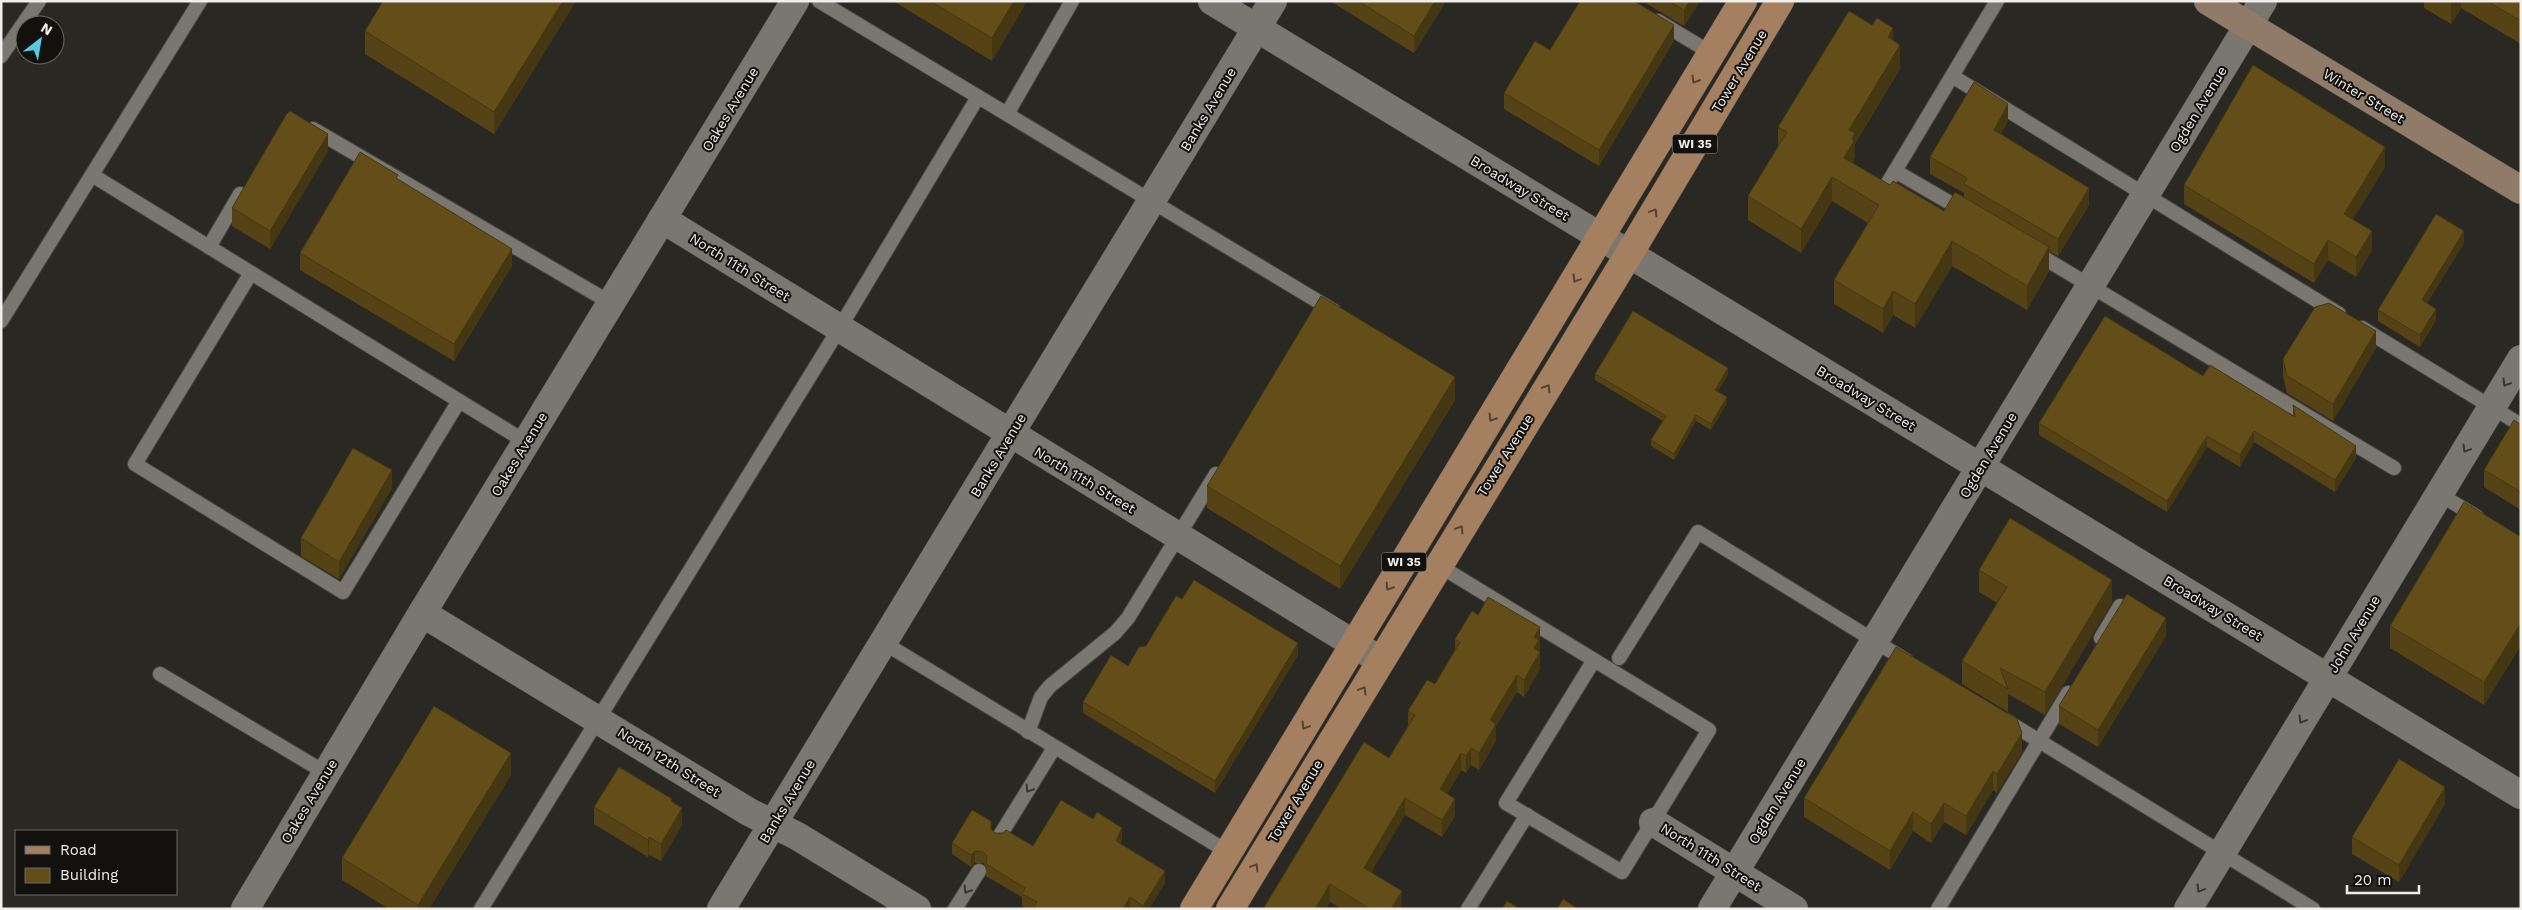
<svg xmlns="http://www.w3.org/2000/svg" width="2522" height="910" font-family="'Work Sans',sans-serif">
  <rect width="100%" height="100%" fill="#2a2823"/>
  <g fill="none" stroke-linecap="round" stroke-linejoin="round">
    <g stroke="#484642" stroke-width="16">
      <g id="lane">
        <path d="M 819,1 L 1334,311"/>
        <path d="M 1658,21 L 1711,53"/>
        <path d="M 1,56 L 39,1"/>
        <path d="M 1952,76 L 2339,314"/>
        <path d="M 1007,114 L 1072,1"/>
        <path d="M 313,129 L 611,303"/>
        <path d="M 1895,171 L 1964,211"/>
        <path d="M 92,175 L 526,442"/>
        <path d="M 1883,191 L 1997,1"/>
        <path d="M 209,247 L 240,194"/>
        <path d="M 2034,252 L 2394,468"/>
        <path d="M 251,273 L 135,464 L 343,592 L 459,401"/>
        <path d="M 1,321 L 200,1"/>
        <path d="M 2362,328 L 2521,425"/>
        <path d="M 2439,494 L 2477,517"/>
        <path d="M 1438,565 C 1529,620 1619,675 1709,730 L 1622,872 L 1506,803 L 1594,660"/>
        <path d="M 2101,638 L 2120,606"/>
        <path d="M 884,643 L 1228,852"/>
        <path d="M 1619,658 L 1698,532 L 1907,661"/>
        <path d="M 160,674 L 326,773"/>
        <path d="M 2005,720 L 2313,909"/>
        <path d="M 1028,732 L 1041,697 L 1050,686 L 1115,633 L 1128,618 L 1216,474"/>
        <path d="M 999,837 L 1054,748"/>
        <path d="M 481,909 L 839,329 L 978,97"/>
        <path d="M 955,909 L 979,871"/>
        <path d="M 1468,909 L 1527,815"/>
        <path d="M 1938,909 L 2068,693"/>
      </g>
    </g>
    <g stroke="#484642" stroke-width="29">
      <g id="street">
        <path d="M 1212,1 L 2521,795"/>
        <path d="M 662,219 L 1380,660"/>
        <path d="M 422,613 L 749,812 L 797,836 L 917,909"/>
        <path d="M 1653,822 L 1794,909"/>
        <path d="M 245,909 L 422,613 L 795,1"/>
        <path d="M 721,909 L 1273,1"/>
        <path d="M 1712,909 L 2263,1"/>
        <path d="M 2188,909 L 2521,359"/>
      </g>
    </g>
    <g stroke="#484642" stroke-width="29">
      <path id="secondary" d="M 2208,1 L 2521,190"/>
    </g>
    <g stroke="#484642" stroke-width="29">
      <g id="primary">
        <path d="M 1194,909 L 1743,1"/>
        <path d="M 1230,909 L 1629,254 L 1780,1"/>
      </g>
    </g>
    <use href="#lane" stroke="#7a7771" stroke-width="14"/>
    <use href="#street" stroke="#7a7771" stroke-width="28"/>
    <use href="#secondary" stroke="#8f7b68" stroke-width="28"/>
    <use href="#primary" stroke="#a47f60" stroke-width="28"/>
  </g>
  <g fill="#554316">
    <path d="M 576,1 L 494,134 L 365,54 L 365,31 Z"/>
    <path d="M 893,1 L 1027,1 L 992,61 Z"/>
    <path d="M 1330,1 L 1446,1 L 1414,53 Z"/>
    <path d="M 1642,1 L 1700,1 L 1684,26 Z"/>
    <path d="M 2424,1 L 2521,1 L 2521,44 L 2461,8 L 2451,24 L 2424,8 Z"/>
    <path d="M 1872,25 L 1893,41 L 1900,69 L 1855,144 L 1855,157 L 1854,159 L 1854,164 L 1890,185 L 1944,211 L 1964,197 L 1964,193 L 1930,174 L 1930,157 L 2008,121 L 2001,134 L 2089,205 L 2058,256 L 2049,251 L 2049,271 L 2027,310 L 1952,266 L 1915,328 L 1893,315 L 1883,333 L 1834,304 L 1834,280 L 1868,223 L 1832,201 L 1801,253 L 1748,220 L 1748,196 L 1778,146 L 1778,127 Z"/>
    <path d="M 1674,41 L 1599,166 L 1504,109 L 1504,93 L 1550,50 Z"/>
    <path d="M 328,151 L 270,249 L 232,226 L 232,208 Z"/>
    <path d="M 2385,167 L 2353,219 L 2372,250 L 2356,277 L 2328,260 L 2314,283 L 2184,204 L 2184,185 Z"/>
    <path d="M 398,180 L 512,266 L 454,361 L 300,270 L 300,253 Z"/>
    <path d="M 2464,243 L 2427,303 L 2436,320 L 2420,347 L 2378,321 L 2378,310 Z"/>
    <path d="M 2376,348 L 2333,421 L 2287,393 L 2283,376 L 2283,359 Z"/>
    <path d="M 1595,374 L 1728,374 L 1718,391 L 1727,403 L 1711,430 L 1696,421 L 1674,460 L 1651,446 L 1651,440 L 1663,421 L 1595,380 Z"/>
    <path d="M 2203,376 L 2293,415 L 2293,405 L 2356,458 L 2335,492 L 2254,442 L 2240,467 L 2207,447 L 2167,512 L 2039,435 L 2039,423 Z"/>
    <path d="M 1455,400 L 1340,589 L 1207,508 L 1207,486 Z"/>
    <path d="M 2521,425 L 2521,510 L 2484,487 L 2484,470 Z"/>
    <path d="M 392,488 L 339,579 L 301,556 L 301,538 Z"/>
    <path d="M 2521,537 L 2521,645 L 2484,705 L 2390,648 L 2390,626 Z"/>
    <path d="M 1979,570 L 2112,602 L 2045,715 L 2008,694 L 2008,712 L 1962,684 L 1962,661 L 1997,603 L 1979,592 Z"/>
    <path d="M 1182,599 L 1298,655 L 1215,793 L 1083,713 L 1083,702 L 1128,666 L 1146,646 Z"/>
    <path d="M 1478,615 L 1540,644 L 1540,669 L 1524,697 L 1517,692 L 1496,726 L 1496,741 L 1479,770 L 1471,765 L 1466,773 L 1461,770 L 1447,794 L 1455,816 L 1442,837 L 1405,815 L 1371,872 L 1402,908 L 1401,909 L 1342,909 L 1330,902 L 1326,909 L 1263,909 L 1389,758 L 1408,726 L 1408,711 L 1435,684 L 1455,650 L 1455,639 Z"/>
    <path d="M 2166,636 L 2098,747 L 2059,724 L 2059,706 Z"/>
    <path d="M 2022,752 L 1997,793 L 1993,790 L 1966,835 L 1944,822 L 1931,843 L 1913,831 L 1890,870 L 1804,817 L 1804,798 Z"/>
    <path d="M 511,775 L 429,909 L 389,909 L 342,880 L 342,858 Z"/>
    <path d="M 672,802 L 682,825 L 661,861 L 649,855 L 648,857 L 594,824 L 594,807 Z"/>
    <path d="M 2445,804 L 2399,882 L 2352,854 L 2352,837 Z"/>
    <path d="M 991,829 L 995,833 L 1033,846 L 1122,839 L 1120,844 L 1165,883 L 1149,909 L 1027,909 L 1022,906 L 1022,897 L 986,876 L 986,867 L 983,863 L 975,863 L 971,867 L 952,854 L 952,843 Z"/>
  </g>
  <g fill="#453712">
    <path d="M 563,1 L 576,1 L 494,134 L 494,112 Z"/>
    <path d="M 1014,1 L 1027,1 L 992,61 L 992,38 Z"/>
    <path d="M 1435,1 L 1446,1 L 1414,53 L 1414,36 Z"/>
    <path d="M 1690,1 L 1700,1 L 1684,26 L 1684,10 Z"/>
    <path d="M 2451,1 L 2461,1 L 2461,8 L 2451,24 Z"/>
    <path d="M 1674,25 L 1674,41 L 1599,166 L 1599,150 Z"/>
    <path d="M 1893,28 L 1893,52 L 1888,37 Z"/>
    <path d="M 1900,45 L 1900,69 L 1855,144 L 1855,157 L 1854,159 L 1854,165 L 1844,158 L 1849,130 Z"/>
    <path d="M 2008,104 L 2008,121 L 1994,147 L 1994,130 Z"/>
    <path d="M 328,134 L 328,151 L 270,249 L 270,231 Z"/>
    <path d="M 2385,147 L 2385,167 L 2344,234 L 2344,214 Z"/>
    <path d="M 1832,177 L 1832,201 L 1801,253 L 1801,229 Z"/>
    <path d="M 2089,188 L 2089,205 L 2058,256 L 2058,239 Z"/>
    <path d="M 2372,231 L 2372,250 L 2356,277 L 2356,257 Z"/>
    <path d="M 2464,231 L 2464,243 L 2422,312 L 2422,300 Z"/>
    <path d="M 2328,240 L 2328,260 L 2314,283 L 2314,264 Z"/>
    <path d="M 1952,241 L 1952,266 L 1915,328 L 1915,304 Z"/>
    <path d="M 2049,247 L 2049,271 L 2027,310 L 2027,286 Z"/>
    <path d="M 512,249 L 512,266 L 454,361 L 454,344 Z"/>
    <path d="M 1893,291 L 1893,315 L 1883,333 L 1883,309 Z"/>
    <path d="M 2436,309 L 2436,320 L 2420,347 L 2420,335 Z"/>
    <path d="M 2376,331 L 2376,348 L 2333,421 L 2333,404 Z"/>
    <path d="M 1728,368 L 1728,374 L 1715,396 L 1715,390 Z"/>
    <path d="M 1455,377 L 1455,400 L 1340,589 L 1340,566 Z"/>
    <path d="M 1727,397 L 1727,403 L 1711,430 L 1711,424 Z"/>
    <path d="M 1696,415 L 1696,421 L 1674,460 L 1674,454 Z"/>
    <path d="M 2254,431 L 2254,442 L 2240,467 L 2240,455 Z"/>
    <path d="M 2207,436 L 2207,447 L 2167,512 L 2167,501 Z"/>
    <path d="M 2356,446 L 2356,458 L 2335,492 L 2335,480 Z"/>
    <path d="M 392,470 L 392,488 L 339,579 L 339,562 Z"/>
    <path d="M 2112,580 L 2112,602 L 2045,715 L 2045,692 Z"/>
    <path d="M 2166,618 L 2166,636 L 2098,747 L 2098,730 Z"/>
    <path d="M 2521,623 L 2521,645 L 2484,705 L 2484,682 Z"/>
    <path d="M 1540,627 L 1540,669 L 1524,697 L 1524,680 L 1534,637 Z"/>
    <path d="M 1298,643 L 1298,655 L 1215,793 L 1215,781 Z"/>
    <path d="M 1517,675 L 1517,692 L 1496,726 L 1496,741 L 1479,770 L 1479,753 L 1490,720 Z"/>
    <path d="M 2022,733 L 2022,752 L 1997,793 L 1997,774 Z"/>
    <path d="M 1471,748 L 1471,765 L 1466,773 L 1466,756 Z"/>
    <path d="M 511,753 L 511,775 L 429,909 L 418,909 L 418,905 Z"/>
    <path d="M 1461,753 L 1461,770 L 1440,806 L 1440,789 Z"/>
    <path d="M 1993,771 L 1993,790 L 1966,835 L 1966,816 Z"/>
    <path d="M 2445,787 L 2445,804 L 2399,882 L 2399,865 Z"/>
    <path d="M 1405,798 L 1405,815 L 1364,885 L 1364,868 Z"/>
    <path d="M 1455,799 L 1455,816 L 1442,837 L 1442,820 Z"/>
    <path d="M 1944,803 L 1944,822 L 1931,843 L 1931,824 Z"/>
    <path d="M 682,808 L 682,825 L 661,861 L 661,844 Z"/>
    <path d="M 1913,812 L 1913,831 L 1890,870 L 1890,851 Z"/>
    <path d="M 1122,828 L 1122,839 L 1116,852 L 1116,841 Z"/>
    <path d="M 649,837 L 649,855 L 648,857 L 648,840 Z"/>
    <path d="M 975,851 L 975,863 L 971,867 L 971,855 Z"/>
    <path d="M 1165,871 L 1165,883 L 1149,909 L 1143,909 L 1143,906 Z"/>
    <path d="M 1330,884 L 1330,902 L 1326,909 L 1315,909 Z"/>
    <path d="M 1402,891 L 1401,909 L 1391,909 Z"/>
    <path d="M 1130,897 L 1130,909 L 1123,909 Z"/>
  </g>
  <g fill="#634e1a" stroke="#453712">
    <path d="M 383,1 L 563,1 L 494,112 L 365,31 Z"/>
    <path d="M 930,1 L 1014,1 L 992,38 Z"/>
    <path d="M 1358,1 L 1435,1 L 1414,36 Z"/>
    <path d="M 1580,1 L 1634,1 L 1674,25 L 1599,150 L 1504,93 L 1535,41 L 1550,50 Z"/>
    <path d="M 1669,1 L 1690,1 L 1684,10 Z"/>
    <path d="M 2487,1 L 2521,1 L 2521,21 Z"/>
    <path d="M 1849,11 L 1872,25 L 1877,18 L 1893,28 L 1888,37 L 1900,45 L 1849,130 L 1855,133 L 1852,139 L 1854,141 L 1844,158 L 1890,185 L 1893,181 L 1944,211 L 1955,192 L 2049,247 L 2027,286 L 1952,241 L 1915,304 L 1893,291 L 1883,309 L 1834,280 L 1879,205 L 1832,177 L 1801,229 L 1748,196 L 1787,132 L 1778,127 Z"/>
    <path d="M 2253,65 L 2385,147 L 2344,214 L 2372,231 L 2356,257 L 2328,240 L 2314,264 L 2184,185 Z"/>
    <path d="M 1974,82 L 2008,104 L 1994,130 L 2089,188 L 2058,239 L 1964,184 L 1967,178 L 1930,157 Z"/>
    <path d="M 290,111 L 328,134 L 270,231 L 232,208 L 286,115 Z"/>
    <path d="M 360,152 L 398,175 L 396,178 L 512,249 L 454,344 L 300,253 Z"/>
    <path d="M 2436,214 L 2464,231 L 2422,300 L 2436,309 L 2420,335 L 2378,310 Z"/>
    <path d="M 1321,296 L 1455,377 L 1340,566 L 1207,486 Z"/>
    <path d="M 2329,303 L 2376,331 L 2333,404 L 2287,376 L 2283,359 L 2315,307 Z"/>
    <path d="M 1633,311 L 1728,368 L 1715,390 L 1727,397 L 1711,424 L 1696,415 L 1674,454 L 1651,440 L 1666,416 L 1595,374 Z"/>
    <path d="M 2105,316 L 2203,376 L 2210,365 L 2295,417 L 2293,405 L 2356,446 L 2335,480 L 2254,431 L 2240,455 L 2207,436 L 2167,501 L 2039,423 Z"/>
    <path d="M 2514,420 L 2521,425 L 2521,492 L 2484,470 Z"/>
    <path d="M 353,448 L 392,470 L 339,562 L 301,538 Z"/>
    <path d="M 2464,502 L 2521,537 L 2521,623 L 2484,682 L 2390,626 Z"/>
    <path d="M 2010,518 L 2112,580 L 2045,692 L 2000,668 L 2008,689 L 1962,661 L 2007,587 L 1979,570 Z"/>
    <path d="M 1194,580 L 1298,643 L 1215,781 L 1083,702 L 1111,655 L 1128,666 L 1139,647 L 1146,646 L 1176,596 L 1182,599 Z"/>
    <path d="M 2127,594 L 2166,618 L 2098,730 L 2059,706 Z"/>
    <path d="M 1488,597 L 1540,627 L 1534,637 L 1539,640 L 1534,648 L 1540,652 L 1524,680 L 1517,675 L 1490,720 L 1496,724 L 1479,753 L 1471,748 L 1466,756 L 1461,753 L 1440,789 L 1455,799 L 1442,820 L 1405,798 L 1364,868 L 1402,891 L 1391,909 L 1370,909 L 1330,884 L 1315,909 L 1263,909 L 1364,742 L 1389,758 L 1415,715 L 1408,711 L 1427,680 L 1435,684 L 1460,642 L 1455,639 L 1472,611 L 1478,615 Z"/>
    <path d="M 1896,647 L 2017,719 L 2022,733 L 1997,774 L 1993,771 L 1966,816 L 1944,803 L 1931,824 L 1913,812 L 1890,851 L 1804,798 Z"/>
    <path d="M 434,706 L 511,753 L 418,905 L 342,858 Z"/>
    <path d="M 2399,759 L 2445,787 L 2399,865 L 2352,837 Z"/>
    <path d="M 619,767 L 672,799 L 671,801 L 682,808 L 661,844 L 649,837 L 648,840 L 594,807 Z"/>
    <path d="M 1061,800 L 1093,819 L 1097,812 L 1122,828 L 1116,841 L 1165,871 L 1143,906 L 1130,897 L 1123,909 L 1033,909 L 1037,902 L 1022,894 L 1025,888 L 986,864 L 987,856 L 983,852 L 975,851 L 971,855 L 952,843 L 972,810 L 991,821 L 991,829 L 995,833 L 1003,833 L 1006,830 L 1033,846 Z"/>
    <path d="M 1563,899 L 1578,909 L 1557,909 Z"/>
    <path d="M 1507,901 L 1520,909 L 1502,909 Z"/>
  </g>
  <defs><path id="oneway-chevron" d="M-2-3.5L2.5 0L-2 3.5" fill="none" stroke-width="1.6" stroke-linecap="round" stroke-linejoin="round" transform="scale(1.25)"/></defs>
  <g stroke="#544233">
    <use href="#oneway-chevron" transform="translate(1695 80) rotate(121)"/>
    <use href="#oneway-chevron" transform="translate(1654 212) rotate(-59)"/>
    <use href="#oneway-chevron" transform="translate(1576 279) rotate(121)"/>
    <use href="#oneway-chevron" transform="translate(1547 388) rotate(-58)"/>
    <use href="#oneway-chevron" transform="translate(1492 418) rotate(122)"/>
    <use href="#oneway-chevron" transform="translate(1460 529) rotate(-59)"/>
    <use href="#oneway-chevron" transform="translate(1389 587) rotate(122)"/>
    <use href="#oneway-chevron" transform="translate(1363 690) rotate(-59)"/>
    <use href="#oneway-chevron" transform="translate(1305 726) rotate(121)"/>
    <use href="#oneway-chevron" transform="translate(1255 867) rotate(-59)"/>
  </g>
  <g stroke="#363531">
    <use href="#oneway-chevron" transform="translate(2506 383) rotate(121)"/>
    <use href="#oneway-chevron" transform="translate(2466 449) rotate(121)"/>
    <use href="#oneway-chevron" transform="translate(2302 720) rotate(121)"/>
    <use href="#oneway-chevron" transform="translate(1029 789) rotate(122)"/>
    <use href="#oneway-chevron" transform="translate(2200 889) rotate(121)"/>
    <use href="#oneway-chevron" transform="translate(967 890) rotate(122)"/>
  </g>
  <g text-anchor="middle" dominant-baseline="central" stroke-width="4" stroke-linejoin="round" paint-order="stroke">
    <g fill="#12110e" stroke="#adaca9" stroke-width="1">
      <rect x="1672.5" y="134.5" width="45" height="19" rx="4"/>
      <rect x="1381.5" y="552.5" width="45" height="19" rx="4"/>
    </g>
    <g font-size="12" font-weight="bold" fill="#f0eeeb">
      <text x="1695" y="144">WI 35</text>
      <text x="1404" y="562">WI 35</text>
    </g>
    <g font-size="14" fill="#f0eeeb" stroke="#12110e">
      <text transform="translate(1739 71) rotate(-59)">Tower Avenue</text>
      <text transform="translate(2364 96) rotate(31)">Winter Street</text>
      <text transform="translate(730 109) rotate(-59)">Oakes Avenue</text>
      <text transform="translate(1208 109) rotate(-59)">Banks Avenue</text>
      <text transform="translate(2198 109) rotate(-59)">Ogden Avenue</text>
      <text transform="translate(1520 188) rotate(31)">Broadway Street</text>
      <text transform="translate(740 267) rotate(32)">North 11th Street</text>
      <text transform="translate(1866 398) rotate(31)">Broadway Street</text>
      <text transform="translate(519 454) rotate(-59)">Oakes Avenue</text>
      <text transform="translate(998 455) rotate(-59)">Banks Avenue</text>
      <text transform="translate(1505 455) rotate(-58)">Tower Avenue</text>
      <text transform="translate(1988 455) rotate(-59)">Ogden Avenue</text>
      <text transform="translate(1085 480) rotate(31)">North 11th Street</text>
      <text transform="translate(2213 608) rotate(31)">Broadway Street</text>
      <text transform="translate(2354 634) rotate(-59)">John Avenue</text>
      <text transform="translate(669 762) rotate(32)">North 12th Street</text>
      <text transform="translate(309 801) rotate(-59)">Oakes Avenue</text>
      <text transform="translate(787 801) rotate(-59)">Banks Avenue</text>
      <text transform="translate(1295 801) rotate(-59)">Tower Avenue</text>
      <text transform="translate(1777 801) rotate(-59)">Ogden Avenue</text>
      <text transform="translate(1711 857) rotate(32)">North 11th Street</text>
    </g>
  </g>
  <rect width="2522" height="910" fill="none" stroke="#f0eeeb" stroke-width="5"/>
  <rect x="15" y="830" width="162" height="65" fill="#12110e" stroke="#6b6966"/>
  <rect x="25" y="846" width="25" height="8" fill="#a47f60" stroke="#6b6966"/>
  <text x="60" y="855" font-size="15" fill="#f0eeeb">Road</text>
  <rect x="25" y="868" width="25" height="15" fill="#634e1a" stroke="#6b6966"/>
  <text x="60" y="880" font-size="15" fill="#f0eeeb">Building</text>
  <g transform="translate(40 40) rotate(31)"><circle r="24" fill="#12110e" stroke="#6b6966"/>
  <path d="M0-4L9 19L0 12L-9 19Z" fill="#58c9e3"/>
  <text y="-8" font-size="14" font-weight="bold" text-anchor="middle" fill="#f0eeeb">N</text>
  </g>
  <path d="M2347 885v8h72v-8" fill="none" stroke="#f0eeeb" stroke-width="2.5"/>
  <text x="2354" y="885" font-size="15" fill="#f0eeeb" stroke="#12110e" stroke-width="4" paint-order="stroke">20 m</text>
</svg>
